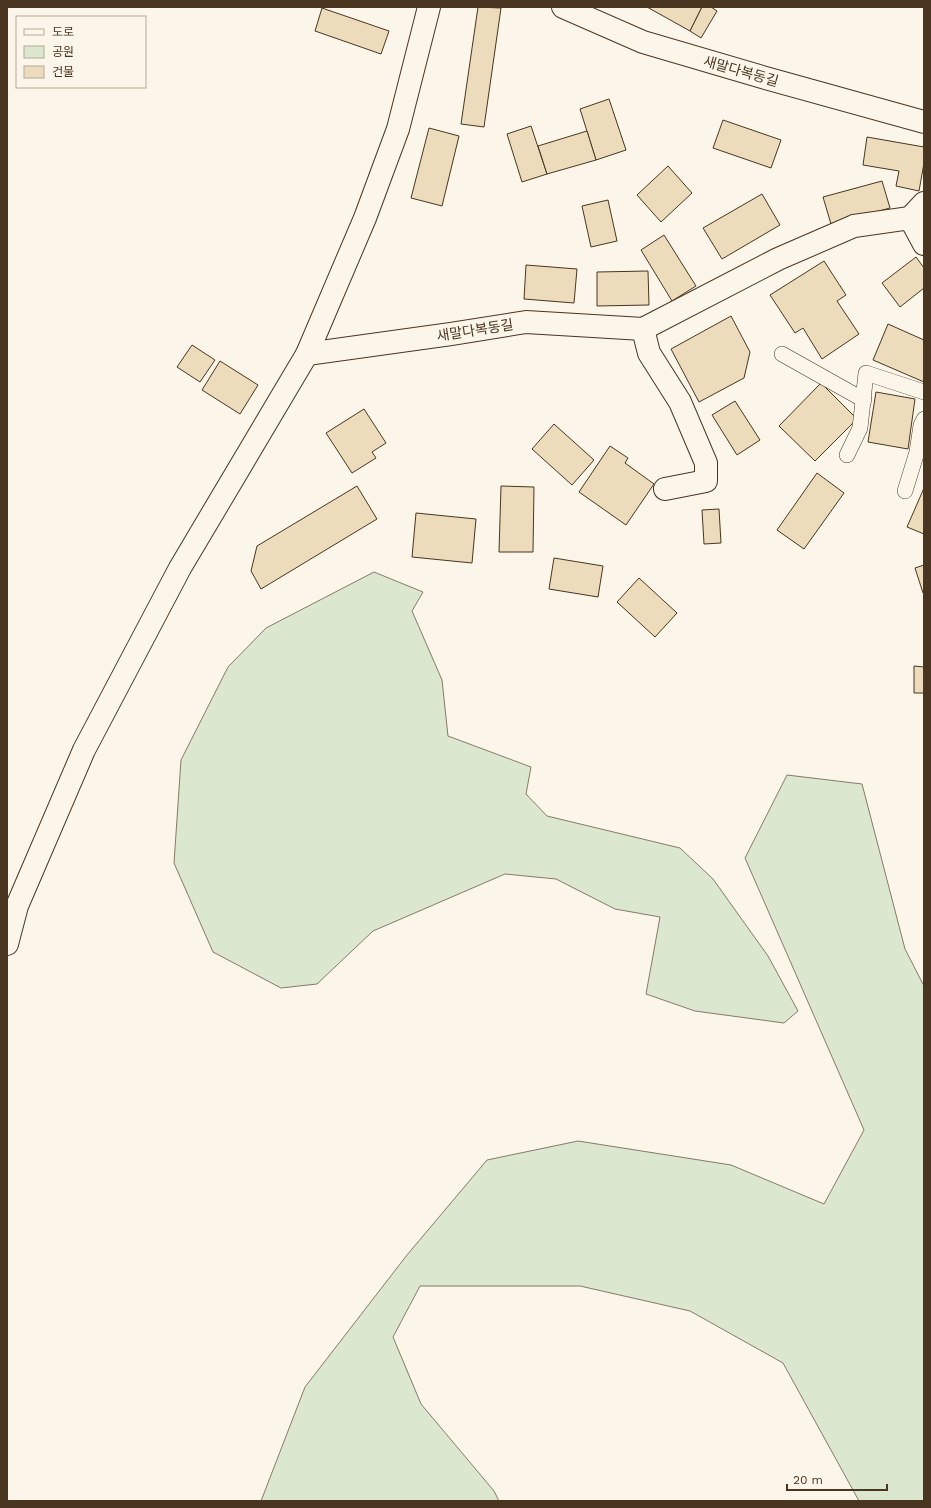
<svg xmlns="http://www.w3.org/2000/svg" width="931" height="1508" font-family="'Work Sans','Noto Sans KR',sans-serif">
  <rect width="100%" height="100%" fill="#fbf6e9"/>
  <g fill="#dce7d0" stroke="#887966">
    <path d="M 374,572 L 423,592 L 412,611 L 442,680 L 448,736 L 531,767 L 526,794 L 547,816 L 680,848 L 713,879 L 768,956 L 798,1011 L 784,1023 L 695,1011 L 646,994 L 660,917 L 615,909 L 556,879 L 505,874 L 373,931 L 317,984 L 281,988 L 213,952 L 174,863 L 181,760 L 228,667 L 266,628 Z"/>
    <path d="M 787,775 L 862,784 L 905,949 L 924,986 L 924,1501 L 859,1501 L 783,1363 L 690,1311 L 580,1286 L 420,1286 L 393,1337 L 421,1404 L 494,1491 L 499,1501 L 261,1501 L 305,1387 L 407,1255 L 487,1160 L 578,1141 L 731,1165 L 824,1204 L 864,1130 L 745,858 Z"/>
  </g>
  <g fill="#ecdcbc" stroke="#4a3520">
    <path d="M 478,7 L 501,8 L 484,127 L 461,124 Z"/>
    <path d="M 647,7 L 702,7 L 690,31 Z"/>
    <path d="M 702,7 L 711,7 L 717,11 L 701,38 L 690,31 Z"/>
    <path d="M 322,8 L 389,31 L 381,54 L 315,31 Z"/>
    <path d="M 609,99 L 626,150 L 596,160 L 580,109 Z"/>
    <path d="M 723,120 L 781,140 L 771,168 L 713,148 Z"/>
    <path d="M 531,126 L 547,174 L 522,182 L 507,134 Z"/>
    <path d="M 429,128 L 459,136 L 442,206 L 411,198 Z"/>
    <path d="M 587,131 L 596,160 L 547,174 L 538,146 Z"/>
    <path d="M 867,137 L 924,147 L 924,163 L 919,191 L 896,186 L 899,171 L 863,165 Z"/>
    <path d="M 668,166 L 692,193 L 661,222 L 637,195 Z"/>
    <path d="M 882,181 L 890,208 L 831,224 L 823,197 Z"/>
    <path d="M 762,194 L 780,225 L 722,259 L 703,228 Z"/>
    <path d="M 608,200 L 617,241 L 591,247 L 582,206 Z"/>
    <path d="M 664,235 L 696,286 L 672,301 L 641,250 Z"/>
    <path d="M 916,257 L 924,268 L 924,288 L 900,307 L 882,283 Z"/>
    <path d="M 824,261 L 846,295 L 837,301 L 859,334 L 822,359 L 803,328 L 795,333 L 770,295 Z"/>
    <path d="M 526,265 L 577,269 L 574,303 L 524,299 Z"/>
    <path d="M 648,271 L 649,305 L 597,306 L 597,272 Z"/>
    <path d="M 731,316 L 750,352 L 744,378 L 699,402 L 671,349 Z"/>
    <path d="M 888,324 L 924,340 L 924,382 L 873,360 Z"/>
    <path d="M 192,345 L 215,360 L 200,382 L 177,367 Z"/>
    <path d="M 220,361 L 258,385 L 240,414 L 202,390 Z"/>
    <path d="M 821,383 L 857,419 L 815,461 L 779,426 Z"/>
    <path d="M 876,392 L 915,399 L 908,449 L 868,442 Z"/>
    <path d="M 735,401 L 760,440 L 737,455 L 712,415 Z"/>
    <path d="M 364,409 L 386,443 L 372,452 L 376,458 L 352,473 L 326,433 Z"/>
    <path d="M 554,424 L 594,460 L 572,485 L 532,449 Z"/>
    <path d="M 610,446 L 628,458 L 625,463 L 654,484 L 626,525 L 579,492 Z"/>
    <path d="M 817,473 L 844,493 L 804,549 L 777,530 Z"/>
    <path d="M 357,486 L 377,519 L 261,589 L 251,571 L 257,546 Z"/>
    <path d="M 501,486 L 534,487 L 533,552 L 499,552 Z"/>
    <path d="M 924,488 L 924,534 L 907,527 Z"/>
    <path d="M 719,509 L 721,543 L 704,544 L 702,510 Z"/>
    <path d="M 416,513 L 476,519 L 472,563 L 412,557 Z"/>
    <path d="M 554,558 L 603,566 L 598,597 L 549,589 Z"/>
    <path d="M 924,565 L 924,593 L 923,593 L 915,568 Z"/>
    <path d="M 639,578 L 677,613 L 655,637 L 617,602 Z"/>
    <path d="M 914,666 L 924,667 L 924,693 L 914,693 Z"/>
  </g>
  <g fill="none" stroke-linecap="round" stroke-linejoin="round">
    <g stroke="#4a3520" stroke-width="16">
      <g id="lane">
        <path d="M 782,354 L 864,400"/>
        <path d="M 847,455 L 860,428 L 866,373 L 924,392"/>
        <path d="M 905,491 L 917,452 L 921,425 L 924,419"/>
      </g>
    </g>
    <g stroke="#4a3520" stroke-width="24">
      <g id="street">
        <path d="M 563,7 L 643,42 L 762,77 L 924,122"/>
        <path d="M 924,203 L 910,218 L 924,244"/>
        <path d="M 643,329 L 649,353 L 680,402 L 706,463 L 706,481 L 665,489"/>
        <path d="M 307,354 L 451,334 L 526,322 L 643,329 L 778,259 L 854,226 L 910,218"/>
        <path d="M 7,944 L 17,906 L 84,750 L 180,568 L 307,354 L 365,218 L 398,129 L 429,7"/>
      </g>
    </g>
    <use href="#lane" stroke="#fbf6e9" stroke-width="15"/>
    <use href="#street" stroke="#fbf6e9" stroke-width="22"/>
  </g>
  <g text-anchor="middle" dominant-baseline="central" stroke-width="3" stroke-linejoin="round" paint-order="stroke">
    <g font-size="14" fill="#4a3520" stroke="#fbf6e9">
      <text transform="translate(741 71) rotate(16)">새말다복동길</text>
      <text transform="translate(475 330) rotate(-9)">새말다복동길</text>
    </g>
  </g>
  <rect width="931" height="1508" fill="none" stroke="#4a3520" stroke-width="16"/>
  <rect x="16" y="16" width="130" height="72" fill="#fbf6e9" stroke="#b4a999"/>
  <rect x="24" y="29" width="20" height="6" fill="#fbf6e9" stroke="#b4a999"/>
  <text x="52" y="36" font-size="12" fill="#4a3520">도로</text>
  <rect x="24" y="46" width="20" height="12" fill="#dce7d0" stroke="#b4a999"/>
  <text x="52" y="56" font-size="12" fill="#4a3520">공원</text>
  <rect x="24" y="66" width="20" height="12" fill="#ecdcbc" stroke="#b4a999"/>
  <text x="52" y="76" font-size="12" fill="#4a3520">건물</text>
  <path d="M787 1484v6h100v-6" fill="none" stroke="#4a3520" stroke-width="2"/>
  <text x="793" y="1484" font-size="12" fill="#4a3520" stroke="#fbf6e9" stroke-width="3" paint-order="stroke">20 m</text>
</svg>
